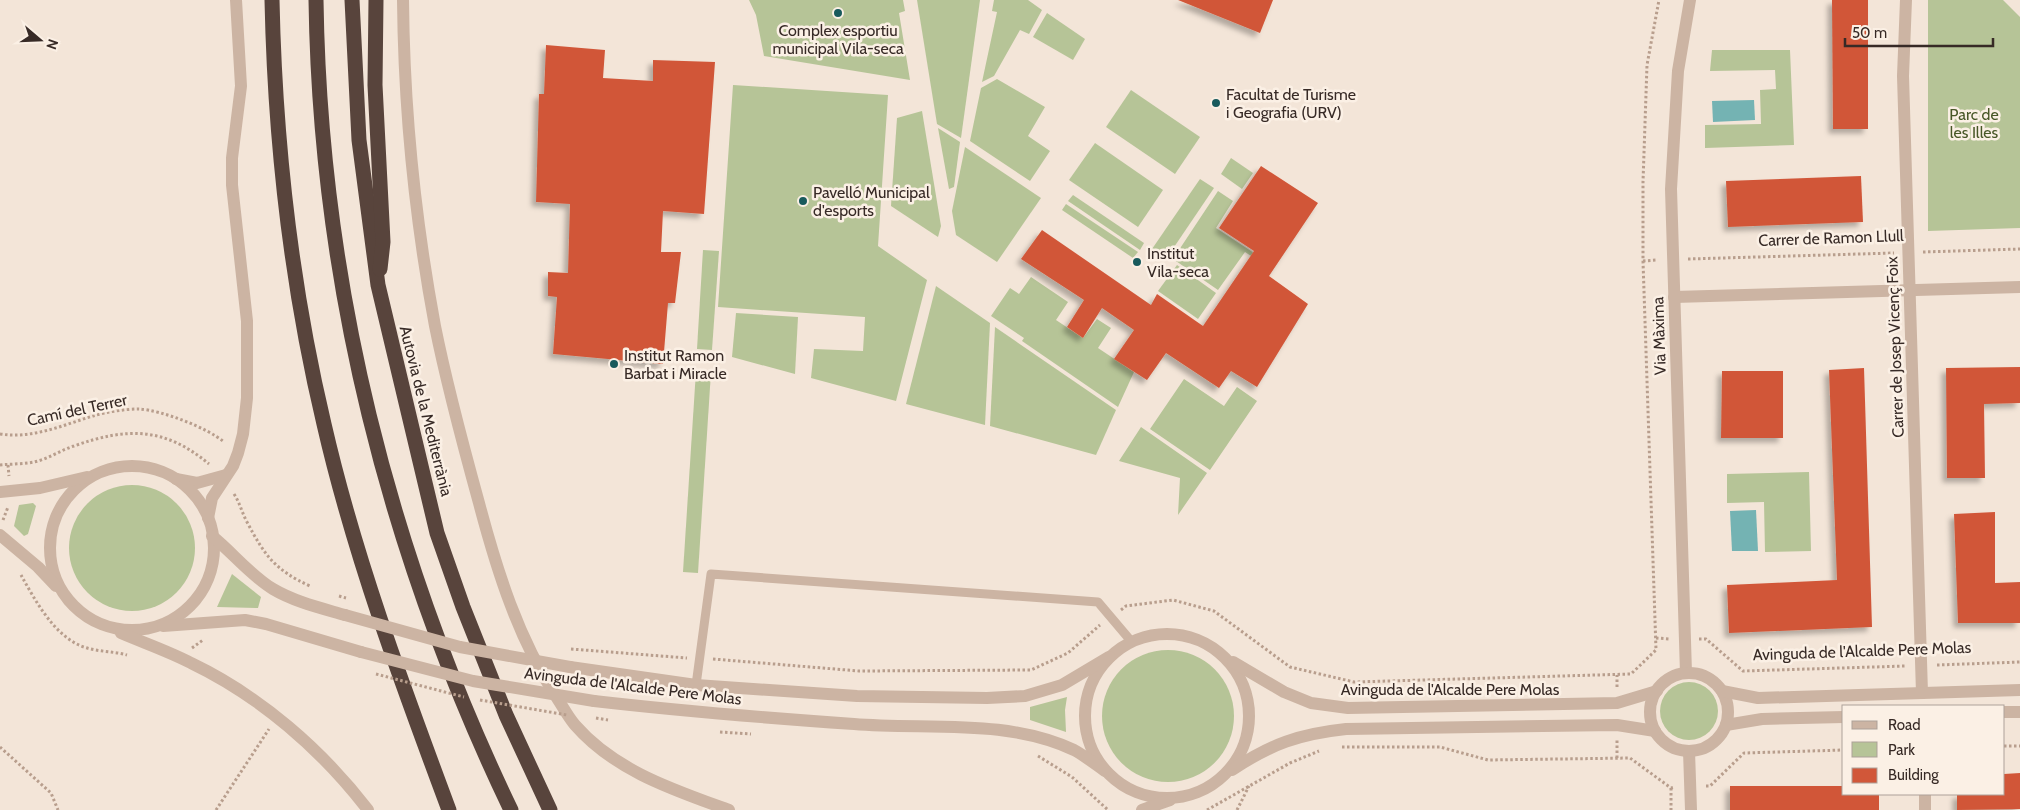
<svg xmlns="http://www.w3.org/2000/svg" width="2020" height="810" font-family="Cabin,sans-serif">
  <defs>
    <filter id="shadow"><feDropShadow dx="-4.5" dy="4.5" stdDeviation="2.5" flood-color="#0004"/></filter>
  </defs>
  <rect width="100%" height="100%" fill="#f3e5d8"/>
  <g fill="#b6c497">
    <path d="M 749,0 L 903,0 L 905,11 L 899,13 L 910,80 L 764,56 L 756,15 Z"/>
    <path d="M 917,0 L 980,0 L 961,138 L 937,124 Z"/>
    <path d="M 994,0 L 1028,0 L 1042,10 L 1029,34 L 1020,30 L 994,76 L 982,82 L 997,12 L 992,11 Z"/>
    <path d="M 1928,0 L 2003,0 L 2020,17 L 2020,228 L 1928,231 Z"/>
    <path d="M 1047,13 L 1085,39 L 1073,60 L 1033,37 Z"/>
    <path d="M 1712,50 L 1790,50 L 1794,145 L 1705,148 L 1705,125 L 1761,124 L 1760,90 L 1776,89 L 1775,70 L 1710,71 Z"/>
    <path d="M 997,79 L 1045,107 L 1028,136 L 1050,151 L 1030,181 L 970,141 L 981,88 Z"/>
    <path d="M 733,85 L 888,95 L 878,246 L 927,280 L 896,401 L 811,378 L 814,349 L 863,351 L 865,317 L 718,307 Z"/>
    <path d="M 1131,90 L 1200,137 L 1175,174 L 1106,127 Z"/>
    <path d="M 922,111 L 941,226 L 938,237 L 891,206 L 897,118 Z"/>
    <path d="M 938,128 L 960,142 L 954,187 L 949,189 Z"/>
    <path d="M 1095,143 L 1163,190 L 1138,227 L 1069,180 Z"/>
    <path d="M 965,147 L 1041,198 L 997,262 L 956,235 L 952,211 Z"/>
    <path d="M 1231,158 L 1253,173 L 1242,189 L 1221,174 Z"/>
    <path d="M 1200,179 L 1214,188 L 1166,259 L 1152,249 Z"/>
    <path d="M 1218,191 L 1233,201 L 1216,228 L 1254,253 L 1251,256 L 1245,252 L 1218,290 L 1173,259 Z"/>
    <path d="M 1073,195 L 1144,243 L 1140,250 L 1068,201 Z"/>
    <path d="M 1066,204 L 1138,252 L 1133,258 L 1062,210 Z"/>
    <path d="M 703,250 L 719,251 L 712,350 L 697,349 Z"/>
    <path d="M 1177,265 L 1216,293 L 1198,319 L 1158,291 Z"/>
    <path d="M 1031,277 L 1068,302 L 1056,320 L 1083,338 L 1097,319 L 1111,328 L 1098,348 L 1134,372 L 1118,407 L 1022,341 L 1024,338 L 991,316 L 1010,288 L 1019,294 Z"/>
    <path d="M 936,286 L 990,323 L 985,425 L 906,404 Z"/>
    <path d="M 736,313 L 798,317 L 795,374 L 732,357 Z"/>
    <path d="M 995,327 L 1116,410 L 1096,455 L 990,426 Z"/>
    <path d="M 696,371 L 711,372 L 698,573 L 683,572 Z"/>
    <path d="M 1184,379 L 1224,406 L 1237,387 L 1257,401 L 1210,470 L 1150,429 Z"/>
    <path d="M 1141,427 L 1207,473 L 1178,515 L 1180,478 L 1119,461 Z"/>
    <path d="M 1809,472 L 1811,551 L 1765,552 L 1764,502 L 1727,503 L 1727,474 Z"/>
    <circle cx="132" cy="548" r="63"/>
    <path d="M 33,503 L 36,506 L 28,534 L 24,536 L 14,526 L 19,505 Z"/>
    <path d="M 232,574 L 261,597 L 258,608 L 217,607 Z"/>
    <circle cx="1168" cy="716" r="66"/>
    <circle cx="1689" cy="711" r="29"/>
    <path d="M 1067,697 L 1065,710 L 1066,732 L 1030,720 L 1030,707 Z"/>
  </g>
  <g fill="#74b3b3">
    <path d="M 1754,100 L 1755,120 L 1713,122 L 1712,101 Z"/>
    <path d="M 1756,510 L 1758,551 L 1732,551 L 1730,511 Z"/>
  </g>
  <g fill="#d15739" filter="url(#shadow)">
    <path d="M 1178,0 L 1273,0 L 1260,33 Z"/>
    <path d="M 1832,0 L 1868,0 L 1868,129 L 1833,129 Z"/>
    <path d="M 546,45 L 605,50 L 603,78 L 653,81 L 653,60 L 715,62 L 704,214 L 663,211 L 661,252 L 681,252 L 675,303 L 668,303 L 663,364 L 553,354 L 557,297 L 548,296 L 548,272 L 568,273 L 570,204 L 536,202 L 539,94 L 544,94 Z"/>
    <path d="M 1261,166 L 1318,203 L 1269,276 L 1308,304 L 1257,387 L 1231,371 L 1219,388 L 1166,353 L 1147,380 L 1114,359 L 1134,330 L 1102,308 L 1083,338 L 1067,327 L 1084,300 L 1021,259 L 1042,230 L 1151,305 L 1157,294 L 1203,326 L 1254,251 L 1219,228 Z"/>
    <path d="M 1861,176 L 1863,222 L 1728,227 L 1726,181 Z"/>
    <path d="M 2020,367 L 2020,403 L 1984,404 L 1985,478 L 1947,478 L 1946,368 Z"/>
    <path d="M 1864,368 L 1872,627 L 1729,633 L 1727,585 L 1837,580 L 1829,370 Z"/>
    <path d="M 1722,371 L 1783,371 L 1783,438 L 1721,438 Z"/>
    <path d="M 1995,512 L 1995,583 L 2020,582 L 2020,623 L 1958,623 L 1954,514 Z"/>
    <path d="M 2020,773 L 2020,809 L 1957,810 L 1957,794 L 2004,794 L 2004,774 Z"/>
    <path d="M 1730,786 L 1844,786 L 1844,794 L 1879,794 L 1879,810 L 1730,810 Z"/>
  </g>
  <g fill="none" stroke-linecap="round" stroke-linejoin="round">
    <g stroke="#b89e8d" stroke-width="3" stroke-dasharray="2.5 2.5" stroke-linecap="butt">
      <path d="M 1923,252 L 2020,249"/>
      <path d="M 1688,259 L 1894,253"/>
      <path d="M 1643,261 L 1657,260"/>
      <path d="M 0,434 C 33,439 63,425 93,416 C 106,412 125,409 139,409 C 161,410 208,428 224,442"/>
      <path d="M 0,465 C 11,464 23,464 34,462 C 48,459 61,450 74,446 C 127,427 165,427 209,464"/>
      <path d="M 8,465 L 9,476"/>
      <path d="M 234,494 C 240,503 242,513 247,522 C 265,556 275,570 310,586"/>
      <path d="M 3,520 L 8,507"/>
      <path d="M 21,575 C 35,600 53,634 81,646 C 96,652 113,651 127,655"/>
      <path d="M 1121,610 L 1126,606 L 1173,600 L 1214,611 L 1290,667 L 1354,682 L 1631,674 L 1656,650 L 1643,261 L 1643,182 L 1647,65 L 1659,0"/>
      <path d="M 1656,638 L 1670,639"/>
      <path d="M 1699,639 L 1706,639 L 1743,671 L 1906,666"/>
      <path d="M 192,648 L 203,640"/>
      <path d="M 571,649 L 687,658"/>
      <path d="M 713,659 L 859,671 L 1031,670 L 1068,653 L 1100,625"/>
      <path d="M 1937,665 L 2020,662"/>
      <path d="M 1617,687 L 1617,675"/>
      <path d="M 720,732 L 751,734"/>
      <path d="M 2004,746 L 2020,746"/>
      <path d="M 0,747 L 51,793 L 58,810"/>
      <path d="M 1342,747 L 1440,747 L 1488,760 L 1630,758 L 1671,788 L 1675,787"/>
      <path d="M 1038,756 L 1072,777 L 1108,810"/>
      <path d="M 1617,758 L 1617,740"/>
      <path d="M 1706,786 L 1710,786 L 1744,753 L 1844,750"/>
      <path d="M 1671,788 L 1671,810"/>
      <path d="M 216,810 L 269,729"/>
      <path d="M 1207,810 L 1290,763 L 1319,751"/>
      <path d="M 1237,810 L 1249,786"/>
    </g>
    <path stroke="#ccb4a3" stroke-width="9" d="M 696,685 L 711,574 L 1098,602 L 1131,641"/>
    <g stroke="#ccb4a3" stroke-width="12">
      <path d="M 1906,0 L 1903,76 L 1922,693"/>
      <path d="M 1674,297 L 2020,287"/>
      <path d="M 176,479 L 197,483 L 226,475"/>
      <path d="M 208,518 L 212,498 L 233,466 L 238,453 L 243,434 L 247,398 L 247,321 L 232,185 L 232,158 L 241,86 L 236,0"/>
      <path d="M 1686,673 L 1671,189 L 1678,71 L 1690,0"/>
      <path d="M 1689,751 L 1691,810"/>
      <path d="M 1925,794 L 1925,810"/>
    </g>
    <g stroke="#ccb4a3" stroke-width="12">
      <path d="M 403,0 C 404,109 415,219 435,326 C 447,386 463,445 479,503 C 497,571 518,638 557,698 C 563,707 568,717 575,725 C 615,771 674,790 729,810"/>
      <circle cx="132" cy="548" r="82"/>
      <path d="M 0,492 L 40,488 L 87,477"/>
      <path d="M 0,535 L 38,567 L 56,586"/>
      <path d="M 212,536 C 233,553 250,575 273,589 C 295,602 321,608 345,615"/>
      <path d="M 163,626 L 245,620 L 266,624 L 361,652"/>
      <path d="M 121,633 C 144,643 168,651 191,663 C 260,696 322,750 368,810"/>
      <circle cx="1167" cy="716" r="82"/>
      <path d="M 1233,662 L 1284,692 L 1311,703 L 1348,708 L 1617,703 L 1657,691"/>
      <path d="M 570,667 L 696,685 L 857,696 L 987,698 L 1025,696 L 1062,685 L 1109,657"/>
      <circle cx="1689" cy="712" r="39"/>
      <path d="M 1722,691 L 1758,698 L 2020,690"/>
      <path d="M 594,701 C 681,711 767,718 854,724 C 926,730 1006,718 1074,750 C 1085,756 1095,764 1105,771"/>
      <path d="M 2004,712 L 2020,712"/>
      <path d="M 1726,725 L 1762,719 L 1844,717"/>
      <path d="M 1232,770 C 1271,744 1299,734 1346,729 L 1617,725 L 1655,731"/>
      <path d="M 1142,810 L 1170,800"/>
    </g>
    <g stroke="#58443c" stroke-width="15">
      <path d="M 272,0 C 275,142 291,285 324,424 C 354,555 402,684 449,810"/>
      <path d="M 316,0 C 320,282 389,556 511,810"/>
      <path d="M 352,0 L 359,140 L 378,285 L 437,533 L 463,607 L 506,715 L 550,810"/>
      <path d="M 376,0 L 375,85 L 383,242 L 380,269"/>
    </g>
    <g stroke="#b89e8d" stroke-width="3" stroke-dasharray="2.5 2.5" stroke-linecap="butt">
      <path d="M 339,596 L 346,598"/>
      <path d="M 376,674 L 464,697"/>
      <path d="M 480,700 L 567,715"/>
      <path d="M 596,718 L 608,720"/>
    </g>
    <g stroke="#ccb4a3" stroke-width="12">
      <path d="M 345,615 L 460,647 L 570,667"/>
      <path d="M 361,652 L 473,681 L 594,701"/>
    </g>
  </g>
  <g fill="#185a5c" stroke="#fbf0e5" stroke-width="2">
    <circle cx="838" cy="13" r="5"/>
    <circle cx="1216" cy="103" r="5"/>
    <circle cx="803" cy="201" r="5"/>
    <circle cx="1137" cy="262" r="5"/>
    <circle cx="614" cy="364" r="5"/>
  </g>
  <g text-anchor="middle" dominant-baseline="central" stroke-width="5" stroke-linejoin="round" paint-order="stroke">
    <g font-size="16" fill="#372a26" stroke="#fbf0e5" text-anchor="start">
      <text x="838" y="30" text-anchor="middle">Complex esportiu<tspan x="838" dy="18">municipal Vila-seca</tspan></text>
      <text x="1226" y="94">Facultat de Turisme<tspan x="1226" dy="18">i Geografia (URV)</tspan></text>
      <text x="813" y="192">Pavelló Municipal<tspan x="813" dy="18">d'esports</tspan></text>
      <text x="1147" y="253">Institut<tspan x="1147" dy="18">Vila-seca</tspan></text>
      <text x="624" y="355">Institut Ramon<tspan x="624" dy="18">Barbat i Miracle</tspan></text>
    </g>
    <g font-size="16" fill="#485727" stroke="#fbf0e5">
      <text x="1974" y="114">Parc de<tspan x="1974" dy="18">les Illes</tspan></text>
    </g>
    <g font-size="16" fill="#372a26" stroke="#fbf0e5">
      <text transform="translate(1831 238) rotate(-2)">Carrer de Ramon Llull</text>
      <text transform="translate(1659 336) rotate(-92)">Via Màxima</text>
      <text transform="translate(1895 347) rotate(-92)">Carrer de Josep Vicenç Foix</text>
      <text transform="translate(77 410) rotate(-12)">Camí del Terrer</text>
      <text transform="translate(426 411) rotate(76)">Autovia de la Mediterrània</text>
      <text transform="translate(1862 651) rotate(-2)">Avinguda de l'Alcalde Pere Molas</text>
      <text transform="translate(633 686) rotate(7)">Avinguda de l'Alcalde Pere Molas</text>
      <text x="1450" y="689">Avinguda de l'Alcalde Pere Molas</text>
    </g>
  </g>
  <rect x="1842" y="705" width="162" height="90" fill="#fbf0e5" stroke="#ada199"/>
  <rect x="1852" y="721" width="25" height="8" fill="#ccb4a3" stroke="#ada199"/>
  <text x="1888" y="730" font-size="15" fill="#372a26">Road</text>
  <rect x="1852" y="742" width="25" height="15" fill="#b6c497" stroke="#ada199"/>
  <text x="1888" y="755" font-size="15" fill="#372a26">Park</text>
  <rect x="1852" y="768" width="25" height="15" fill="#d15739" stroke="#ada199"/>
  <text x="1888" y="780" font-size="15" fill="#372a26">Building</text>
  <g transform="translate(40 40) rotate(109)" stroke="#fbf0e5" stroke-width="4" paint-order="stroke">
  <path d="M0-4L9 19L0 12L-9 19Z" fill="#372a26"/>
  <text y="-8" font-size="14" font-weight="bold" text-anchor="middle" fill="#372a26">N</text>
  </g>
  <path d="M1845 38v8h148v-8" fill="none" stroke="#372a26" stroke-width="2.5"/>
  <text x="1852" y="38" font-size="15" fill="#372a26" stroke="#fbf0e5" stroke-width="4" paint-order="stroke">50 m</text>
</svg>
